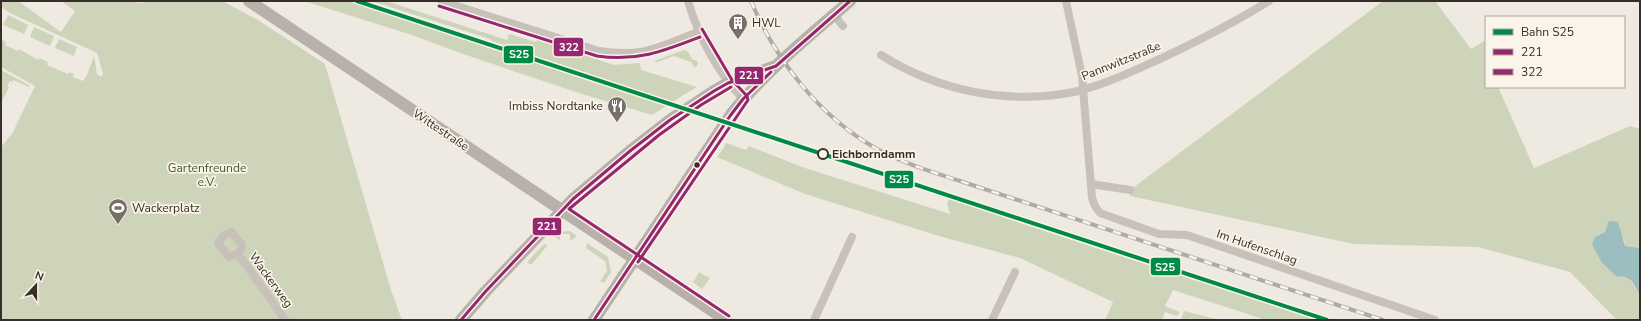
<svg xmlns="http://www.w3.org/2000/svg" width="1641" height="321" font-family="'Nunito Sans',sans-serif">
  <rect width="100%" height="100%" fill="#eee9e1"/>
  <g fill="#ced4ba">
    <path d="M 1,1 L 18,1 L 61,32 L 75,11 L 61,1 L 126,1 L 143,3 L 144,1 L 222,1 L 258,20 L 325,64 L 391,290 L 402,320 L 1,320 L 1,147 L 12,134 L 35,86 L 1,67 L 1,39 L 6,42 L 5,45 L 18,51 L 19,49 L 38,60 L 39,58 L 48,62 L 47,65 L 68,74 L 69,72 L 74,74 L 73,77 L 83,81 L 87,75 L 94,56 L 97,74 L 101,77 L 103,74 L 97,53 L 8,12 L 6,10 L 1,7 Z"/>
    <path d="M 304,1 L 347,1 L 666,106 L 652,115 L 582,94 L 463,54 L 412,35 Z"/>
    <path d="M 371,1 L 386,1 L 507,40 L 509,34 L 536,42 L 537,39 L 614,65 L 640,63 L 641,70 L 697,87 L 672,102 L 492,41 L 490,39 Z"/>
    <path d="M 1383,1 L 1435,1 L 1471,49 L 1486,40 L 1486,87 L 1500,87 L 1499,89 L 1534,168 L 1630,126 L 1640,129 L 1640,248 L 1625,246 L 1624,239 L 1605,232 L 1595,237 L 1602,263 L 1617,277 L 1624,276 L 1629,278 L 1640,296 L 1640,320 L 1617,320 L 1570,272 L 1478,247 L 1354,244 L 1130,196 L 1130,190 Z"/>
    <path d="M 8,15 L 28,25 L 24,34 L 3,25 Z"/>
    <path d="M 34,27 L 54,36 L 50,46 L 30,37 Z"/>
    <path d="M 59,39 L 77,47 L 74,56 L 55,48 Z"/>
    <path d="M 684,50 L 688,52 L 693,60 L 696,60 L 698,63 L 697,66 L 694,67 L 691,62 L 674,56 L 657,62 L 654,61 Z"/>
    <path d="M 1,70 L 29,85 L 29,87 L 13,80 L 12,82 L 10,81 L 7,86 L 9,87 L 2,101 L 1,101 Z"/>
    <path d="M 726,143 L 746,150 L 749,146 L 802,167 L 950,214 L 947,204 L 949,199 L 1142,263 L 1320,320 L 1266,320 L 1173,290 L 1165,306 L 1180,312 L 1177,316 L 1165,312 L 1162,320 L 1105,320 L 1113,302 L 1020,258 L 939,236 L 805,194 L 717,157 L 723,149 Z"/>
    <path d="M 570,231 L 577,236 L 570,241 L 570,234 L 560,234 L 560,240 L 552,235 L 556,232 Z"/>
    <path d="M 587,243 L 608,257 L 611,272 L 604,283 L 600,281 L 607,271 L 605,261 L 586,248 Z"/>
    <path d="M 544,244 L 547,246 L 531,265 L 527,262 Z"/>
    <path d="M 701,270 L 700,273 L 710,278 L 702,289 L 693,282 Z"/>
    <path d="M 1184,311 L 1220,320 L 1195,320 L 1190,318 L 1189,320 L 1181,320 Z"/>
  </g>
  <path fill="#9cbec0" d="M 1609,221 L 1618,222 L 1625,246 L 1640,248 L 1640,296 C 1634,285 1631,274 1617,277 L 1602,263 L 1592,244 L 1595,237 L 1605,232 Z"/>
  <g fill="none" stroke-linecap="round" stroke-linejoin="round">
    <g stroke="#c7c1ba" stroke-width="8">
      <path d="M 441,1 L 599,51 C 642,58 660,47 698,32"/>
      <path d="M 688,1 C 699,38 717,71 743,99"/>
      <path d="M 1066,1 L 1082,76 L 1092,198 L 1095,206 L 1100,213 L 1159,234 L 1187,235 L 1435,320"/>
      <path d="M 834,15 L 843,26"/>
      <path d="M 881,55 C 938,91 1007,105 1074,92 C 1105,85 1135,70 1164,57 C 1200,40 1235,22 1269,1"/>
      <path d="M 1091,184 L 1130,190"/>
      <path d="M 231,232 L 241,243 L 242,248 L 237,254 L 229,257 L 218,243 L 223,236 Z"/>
      <path d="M 237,254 L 244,262 L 285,320"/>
      <path d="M 814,320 L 852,237"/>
      <path d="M 992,320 L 1015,272"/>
    </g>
    <g stroke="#b8b1aa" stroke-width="12">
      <path d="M 249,1 L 726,320"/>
      <path d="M 461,320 L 486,291 L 573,199 L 630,151 L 670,120 L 714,91 L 728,83 L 773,67"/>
      <path d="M 594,320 L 732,113 C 766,71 809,36 850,1"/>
    </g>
    <g stroke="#afaaa4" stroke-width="4">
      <path id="rail" d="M 751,1 C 776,61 820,117 877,149 C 903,163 932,172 960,181 L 1383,320"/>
    </g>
    <use href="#rail" stroke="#fbf4e9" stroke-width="2.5" stroke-dasharray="8" stroke-linecap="butt"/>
    <g stroke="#fbf4e9" stroke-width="6">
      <g id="bus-1">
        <path d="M 461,320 L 486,291 L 573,199 L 630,151 L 670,120 L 714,91 L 728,83 L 776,66 L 850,1"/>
        <path d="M 594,320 L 730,116 L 743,99 L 771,72"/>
      </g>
    </g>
    <g stroke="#fbf4e9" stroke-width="6">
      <g id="bus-2">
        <path d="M 439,6 L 597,56 C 637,62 664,51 700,37"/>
        <path d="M 638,262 L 748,100 L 747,96 L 732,80 L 702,29"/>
        <path d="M 729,316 L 569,209 L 659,135 L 701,105 L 731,87"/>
      </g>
    </g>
    <use href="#bus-1" stroke="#95276e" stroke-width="3"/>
    <use href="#bus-2" stroke="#95276e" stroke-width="3"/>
    <g stroke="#fbf4e9" stroke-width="7">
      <path id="rail-1" d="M 357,1 L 1327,320"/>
    </g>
    <use href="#rail-1" stroke="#018a47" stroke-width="4"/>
  </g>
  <defs>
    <g id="building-pin" transform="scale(1)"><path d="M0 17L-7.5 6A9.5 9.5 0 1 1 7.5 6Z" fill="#786f69" stroke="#fbf4e9"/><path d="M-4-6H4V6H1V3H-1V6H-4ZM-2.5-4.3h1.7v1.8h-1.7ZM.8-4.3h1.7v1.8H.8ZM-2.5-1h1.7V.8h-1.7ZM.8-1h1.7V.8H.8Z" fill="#fff"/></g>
    <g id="restaurant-pin" transform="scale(1)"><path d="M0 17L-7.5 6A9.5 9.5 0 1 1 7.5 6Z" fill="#786f69" stroke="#fbf4e9"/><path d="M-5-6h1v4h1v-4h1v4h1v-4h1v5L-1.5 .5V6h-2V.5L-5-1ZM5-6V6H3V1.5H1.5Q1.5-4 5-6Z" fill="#fff"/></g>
    <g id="stadium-pin" transform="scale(1)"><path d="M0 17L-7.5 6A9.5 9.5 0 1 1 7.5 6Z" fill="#786f69" stroke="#fbf4e9"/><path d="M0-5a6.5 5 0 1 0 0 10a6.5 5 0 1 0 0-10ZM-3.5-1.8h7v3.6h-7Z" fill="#fff"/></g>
  </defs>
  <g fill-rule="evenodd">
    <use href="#building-pin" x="738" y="23"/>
    <use href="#restaurant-pin" x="617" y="106"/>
    <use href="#stadium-pin" x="118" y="208"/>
  </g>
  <circle fill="#fbf4e9" stroke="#382e28" stroke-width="2" cx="823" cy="154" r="5"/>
  <circle fill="#382e28" stroke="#fbf4e9" stroke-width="1.5" cx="697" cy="165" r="3.5"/>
  <g text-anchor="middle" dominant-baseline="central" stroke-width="3.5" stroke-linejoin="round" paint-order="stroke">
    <g font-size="12" fill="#382e28" stroke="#fbf4e9" text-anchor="start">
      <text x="752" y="23">HWL</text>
      <text x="603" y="106" text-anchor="end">Imbiss Nordtanke</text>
      <text x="132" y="208">Wackerplatz</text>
    </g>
    <g font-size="12" fill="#382e28" stroke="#fbf4e9">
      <text transform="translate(1121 61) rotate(-22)">Pannwitzstraße</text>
      <text transform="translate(441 130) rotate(34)">Wittestraße</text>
      <text transform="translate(1257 247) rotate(19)">Im Hufenschlag</text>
      <text transform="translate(271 280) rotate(54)">Wackerweg</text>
    </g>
    <g font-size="12" font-weight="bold" fill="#382e28" stroke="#fbf4e9" text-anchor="start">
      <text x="832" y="154">Eichborndamm</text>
    </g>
    <g font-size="12" fill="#44582a" stroke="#fbf4e9">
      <text x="207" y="168">Gartenfreunde<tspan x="207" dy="14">e.V.</tspan></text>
    </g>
  </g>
  <g stroke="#fbf4e9" stroke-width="1.5">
    <rect x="553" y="37" width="31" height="20" rx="4" fill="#95276e"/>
    <rect x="503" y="45" width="31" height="19" rx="4" fill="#018a47"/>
    <rect x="734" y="66" width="30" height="19" rx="4" fill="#95276e"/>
    <rect x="884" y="170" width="30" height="19" rx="4" fill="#018a47"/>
    <rect x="532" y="217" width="30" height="19" rx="4" fill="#95276e"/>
    <rect x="1150" y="257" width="31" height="19" rx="4" fill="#018a47"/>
  </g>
  <g font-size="11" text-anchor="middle" font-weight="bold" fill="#fff">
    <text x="569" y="51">322</text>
    <text x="519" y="58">S25</text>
    <text x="749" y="79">221</text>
    <text x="899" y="183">S25</text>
    <text x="547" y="230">221</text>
    <text x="1165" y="271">S25</text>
  </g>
  <rect width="1641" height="321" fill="none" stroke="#382e28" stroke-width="4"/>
  <rect x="1485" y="16" width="140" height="72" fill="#fbf4e9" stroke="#ada59c"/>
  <rect x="1493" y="29" width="20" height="6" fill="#018a47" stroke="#ada59c"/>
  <text x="1521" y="36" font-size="12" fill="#382e28">Bahn S25</text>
  <rect x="1493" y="49" width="20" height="6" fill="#95276e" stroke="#ada59c"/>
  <text x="1521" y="56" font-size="12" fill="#382e28">221</text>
  <rect x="1493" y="69" width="20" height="6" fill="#95276e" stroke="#ada59c"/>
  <text x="1521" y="76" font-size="12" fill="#382e28">322</text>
  <g transform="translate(36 285) rotate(21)" stroke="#fbf4e9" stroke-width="3" paint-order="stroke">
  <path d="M0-3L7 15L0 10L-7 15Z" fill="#382e28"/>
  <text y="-6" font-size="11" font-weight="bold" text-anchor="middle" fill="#382e28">N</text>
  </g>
</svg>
